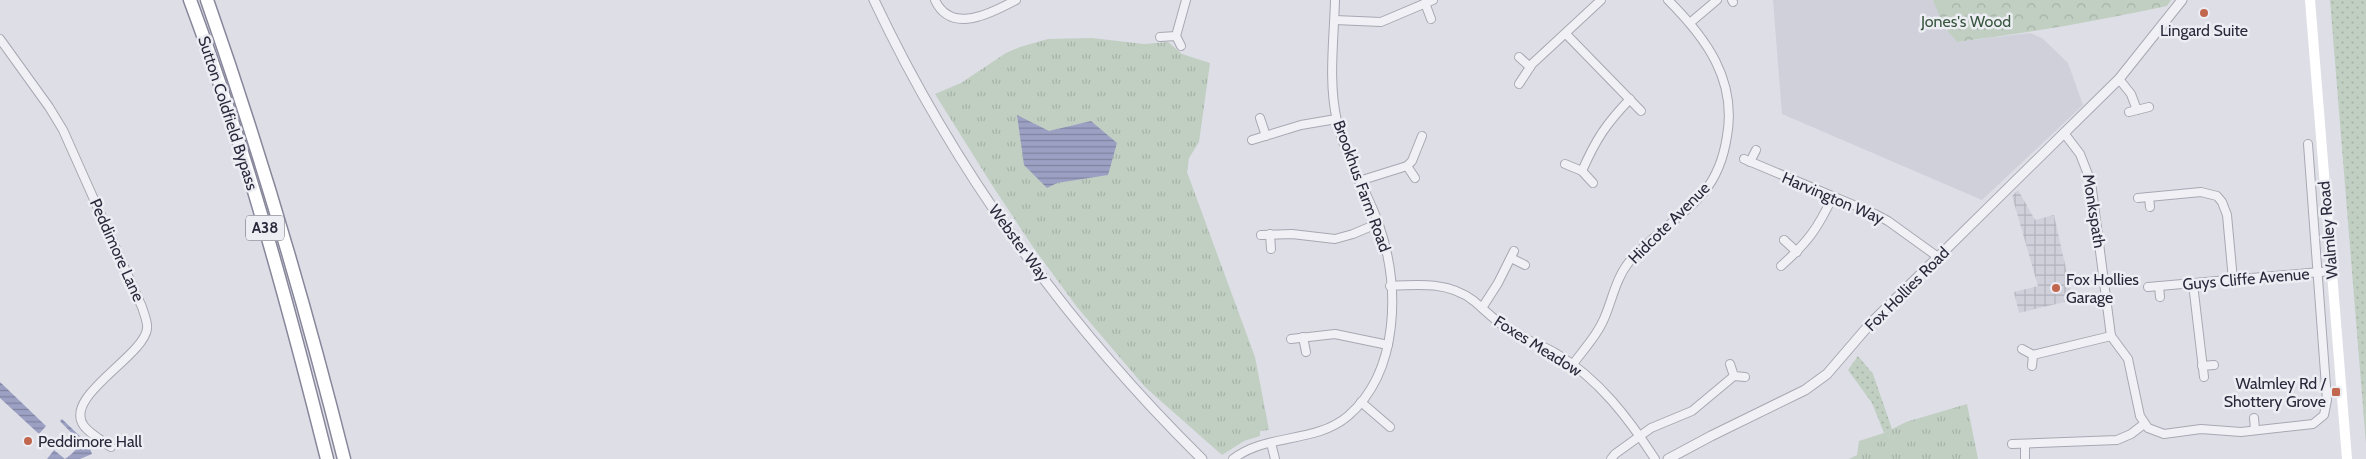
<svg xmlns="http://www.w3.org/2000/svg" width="2366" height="459" font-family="Cabin,sans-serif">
  <defs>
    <pattern id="industrial-grid" width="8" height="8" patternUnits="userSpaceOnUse" patternTransform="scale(1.25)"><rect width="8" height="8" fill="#d0d0db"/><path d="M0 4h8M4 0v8" fill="none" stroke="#b3b3bd"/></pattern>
    <pattern id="grass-dots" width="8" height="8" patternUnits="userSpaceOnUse" patternTransform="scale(1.25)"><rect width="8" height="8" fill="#c0cfc2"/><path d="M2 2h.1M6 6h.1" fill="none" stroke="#a5b2a8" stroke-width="1.8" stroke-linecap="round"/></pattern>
    <pattern id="forest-crowns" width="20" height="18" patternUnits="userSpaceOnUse" patternTransform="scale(1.25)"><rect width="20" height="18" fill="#c0cfc2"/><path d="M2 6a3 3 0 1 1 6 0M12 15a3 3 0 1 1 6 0" fill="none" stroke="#a5b2a8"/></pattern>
    <pattern id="park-tufts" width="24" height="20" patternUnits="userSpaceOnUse" patternTransform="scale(1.25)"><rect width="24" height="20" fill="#c0cfc2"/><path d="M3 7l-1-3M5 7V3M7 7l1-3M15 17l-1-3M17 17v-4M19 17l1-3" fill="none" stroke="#a5b2a8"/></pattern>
    <pattern id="water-rules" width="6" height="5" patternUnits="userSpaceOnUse" patternTransform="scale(1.25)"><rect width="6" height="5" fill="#9ca0c3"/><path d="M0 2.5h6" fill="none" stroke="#7f82a0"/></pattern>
  </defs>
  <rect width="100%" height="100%" fill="#dedee6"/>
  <path fill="#d0d0db" d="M 1773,0 L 1933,0 L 1943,26 L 1957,42 L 2030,33 L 2042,38 L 2068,63 L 2083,105 L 1982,200 L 1782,114 Z"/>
  <path fill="url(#industrial-grid)" d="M 2018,190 L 2035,220 L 2054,215 L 2073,300 L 2019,313 L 2014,292 L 2038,286 L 2012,196 Z"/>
  <g fill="url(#grass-dots)">
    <path d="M 2330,0 L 2366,0 L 2366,444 Z"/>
    <path d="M 1858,356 L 1873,374 L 1892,429 L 1884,433 L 1872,403 L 1848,370 Z"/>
  </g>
  <path fill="url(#forest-crowns)" d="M 1933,0 L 2171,0 L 2167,6 C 2097,21 2028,33 1957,42 L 1943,26 Z"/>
  <g fill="url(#park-tufts)">
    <path d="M 1092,38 L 1144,44 L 1168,42 L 1182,54 L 1210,63 L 1199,142 L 1189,158 L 1187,172 L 1255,357 L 1269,430 L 1260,431 L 1260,436 L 1244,441 L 1222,455 L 1145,387 L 1077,307 L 1033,247 L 992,185 L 935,94 L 961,83 L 1006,53 L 1020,47 L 1048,39 Z"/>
    <path d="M 1967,404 L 1978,459 L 1849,459 L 1857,455 L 1859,441 L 1884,433 L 1906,422 Z"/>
  </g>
  <g fill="url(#water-rules)">
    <path d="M 1017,115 L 1049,131 L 1091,121 L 1117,143 L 1108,175 L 1057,183 L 1047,188 L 1024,165 Z"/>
    <path d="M 0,382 L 46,426 L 39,434 L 0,398 Z"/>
    <path d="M 62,419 L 88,444 L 92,454 L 80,459 L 47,459 L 54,450 L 65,459 C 89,442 76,439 60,421 Z"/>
  </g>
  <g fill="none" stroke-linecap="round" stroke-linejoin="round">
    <g stroke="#a8a8b3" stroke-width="10">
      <g id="minor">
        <path d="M 935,0 C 951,35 992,13 1016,0"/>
        <path d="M 1732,0 L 1733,2"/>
        <path d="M 1425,3 L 1431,19"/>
        <path d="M 1335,20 L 1381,22 L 1433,0"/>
        <path d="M 1691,22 L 1717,0"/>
        <path d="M 1566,34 L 1641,111"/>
        <path d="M 1160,37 L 1176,36"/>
        <path d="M 0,39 L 49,107 L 63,130 L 142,307 C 144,314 148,322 147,329 C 143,357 62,397 84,426 C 90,434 103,441 111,447"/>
        <path d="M 1181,46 L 1176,36 L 1186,0"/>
        <path d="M 1519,57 L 1530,67"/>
        <path d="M 2119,79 L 2131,94 L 2137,110"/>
        <path d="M 1519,84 L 1532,64 L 1601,0"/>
        <path d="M 2129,112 L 2149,107"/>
        <path d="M 1260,118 L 1266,136"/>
        <path d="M 2064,133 L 2080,154 L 2091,182 L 2111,336"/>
        <path d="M 1252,140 L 1301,125 L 1336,119"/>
        <path d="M 1744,159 L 1875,214 L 1888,221 L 1938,257"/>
        <path d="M 1750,162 L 1756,150"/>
        <path d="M 1565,164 L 1582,171 L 1593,183"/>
        <path d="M 1407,166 L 1415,178"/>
        <path d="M 1582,171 C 1596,139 1606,124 1630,99"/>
        <path d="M 1359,181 L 1407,166 L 1412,161 L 1422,136"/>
        <path d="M 2149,197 L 2150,207"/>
        <path d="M 2138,198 L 2201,192 L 2217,196 L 2222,202 L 2227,215 L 2233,280"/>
        <path d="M 1270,234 L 1271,249"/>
        <path d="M 1261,235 L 1292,234 L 1335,239 L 1353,234 L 1379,223"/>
        <path d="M 1784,240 L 1797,252"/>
        <path d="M 1511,258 L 1525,265"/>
        <path d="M 1781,266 C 1808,242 1818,228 1833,196"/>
        <path d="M 2193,284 L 2204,377"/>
        <path d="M 1390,286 C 1420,284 1450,282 1474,301 C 1487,312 1498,324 1513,332 C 1527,341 1543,345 1557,354 C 1599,379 1629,419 1655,459"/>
        <path d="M 2159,286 L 2160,297"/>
        <path d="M 2148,287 L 2332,271"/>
        <path d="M 1482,308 L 1498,283 L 1514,251"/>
        <path d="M 2111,336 L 2128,359 L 2140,416 L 2148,428 L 2164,434 L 2201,429 L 2241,432 L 2313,424 L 2324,415 L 2327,400 L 2308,144"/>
        <path d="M 1303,337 L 1306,352"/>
        <path d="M 1291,339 L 1335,334 L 1388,345"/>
        <path d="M 2022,349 L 2033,355 L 2032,366"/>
        <path d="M 2033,355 L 2111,336"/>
        <path d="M 1573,364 C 1585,348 1599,333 1606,314 C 1613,296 1617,277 1629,262 C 1651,236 1682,218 1704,192 C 1717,176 1724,156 1727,136 C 1737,80 1706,38 1668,0"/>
        <path d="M 1730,364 L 1734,376 L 1745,377"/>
        <path d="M 2202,366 L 2214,365"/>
        <path d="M 1361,402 L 1390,427"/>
        <path d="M 2254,418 L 2255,430"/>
        <path d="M 1271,443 L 1275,459"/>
        <path d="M 2012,444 L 2117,440 L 2131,434 L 2144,424"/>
        <path d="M 2025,444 L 2025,459"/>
        <path d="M 1233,459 C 1266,433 1315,444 1348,416 C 1400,371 1400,286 1379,225 C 1367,190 1345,158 1337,121 C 1328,82 1334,39 1335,0"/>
        <path d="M 1611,459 L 1615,454 L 1651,428 L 1692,411 L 1734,376"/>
      </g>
    </g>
    <g stroke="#a8a8b3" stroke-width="11">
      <g id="tertiary">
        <path d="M 874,0 C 954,170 1068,327 1202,459"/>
        <path d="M 1668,459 L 1711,436 L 1805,390 L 1827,374 L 1870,324 L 2119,79 L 2182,0"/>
      </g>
    </g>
    <g stroke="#87879b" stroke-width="15">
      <g id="trunk">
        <path d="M 190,0 C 246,150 288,304 327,459"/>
        <path d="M 207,0 C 260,151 305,304 344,459"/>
      </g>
    </g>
    <use href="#minor" stroke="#f0f0f5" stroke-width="8"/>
    <use href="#tertiary" stroke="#f0f0f5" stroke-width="9"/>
    <path stroke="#fff" stroke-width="10" d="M 2310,0 L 2347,459"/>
    <use href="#trunk" stroke="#fff" stroke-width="12"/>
  </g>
  <g fill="#c0674e" stroke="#ededf4" stroke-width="2">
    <circle cx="2204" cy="13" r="5"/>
    <circle cx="2056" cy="288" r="5"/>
    <rect x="2331" y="387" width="10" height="10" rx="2.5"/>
    <circle cx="28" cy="441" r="5"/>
  </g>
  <g text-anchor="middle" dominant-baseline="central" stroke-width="5" stroke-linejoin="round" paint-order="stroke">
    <rect fill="#ededf4" stroke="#646472" stroke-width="1" x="246" y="215.5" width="38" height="25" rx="4"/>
    <g font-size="15" font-weight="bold" fill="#29293b">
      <text x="265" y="228">A38</text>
    </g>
    <g font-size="16" fill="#37563d" stroke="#ededf4">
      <text x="1966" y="21">Jones's Wood</text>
    </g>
    <g font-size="16" fill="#29293b" stroke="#ededf4" text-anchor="start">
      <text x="2204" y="30" text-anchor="middle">Lingard Suite</text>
      <text x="2066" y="279">Fox Hollies<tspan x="2066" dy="18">Garage</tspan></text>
      <text x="2326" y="383" text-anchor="end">Walmley Rd /<tspan x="2326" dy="18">Shottery Grove</tspan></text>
      <text x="38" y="441">Peddimore Hall</text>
    </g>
    <g font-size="16" fill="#29293b" stroke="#ededf4">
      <text transform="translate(228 113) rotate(72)">Sutton Coldfield Bypass</text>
      <text transform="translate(1362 186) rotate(70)">Brookhus Farm Road</text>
      <text transform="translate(1833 198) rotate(23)">Harvington Way</text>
      <text transform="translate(2094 211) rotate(81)">Monkspath</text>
      <text transform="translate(1669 223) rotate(-45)">Hidcote Avenue</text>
      <text transform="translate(2328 230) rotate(-95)">Walmley Road</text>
      <text transform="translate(1019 243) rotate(54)">Webster Way</text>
      <text transform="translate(117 250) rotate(66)">Peddimore Lane</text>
      <text transform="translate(2246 279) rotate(-5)">Guys Cliffe Avenue</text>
      <text transform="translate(1907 289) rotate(-45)">Fox Hollies Road</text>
      <text transform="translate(1538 346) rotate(32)">Foxes Meadow</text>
    </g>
  </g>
</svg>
